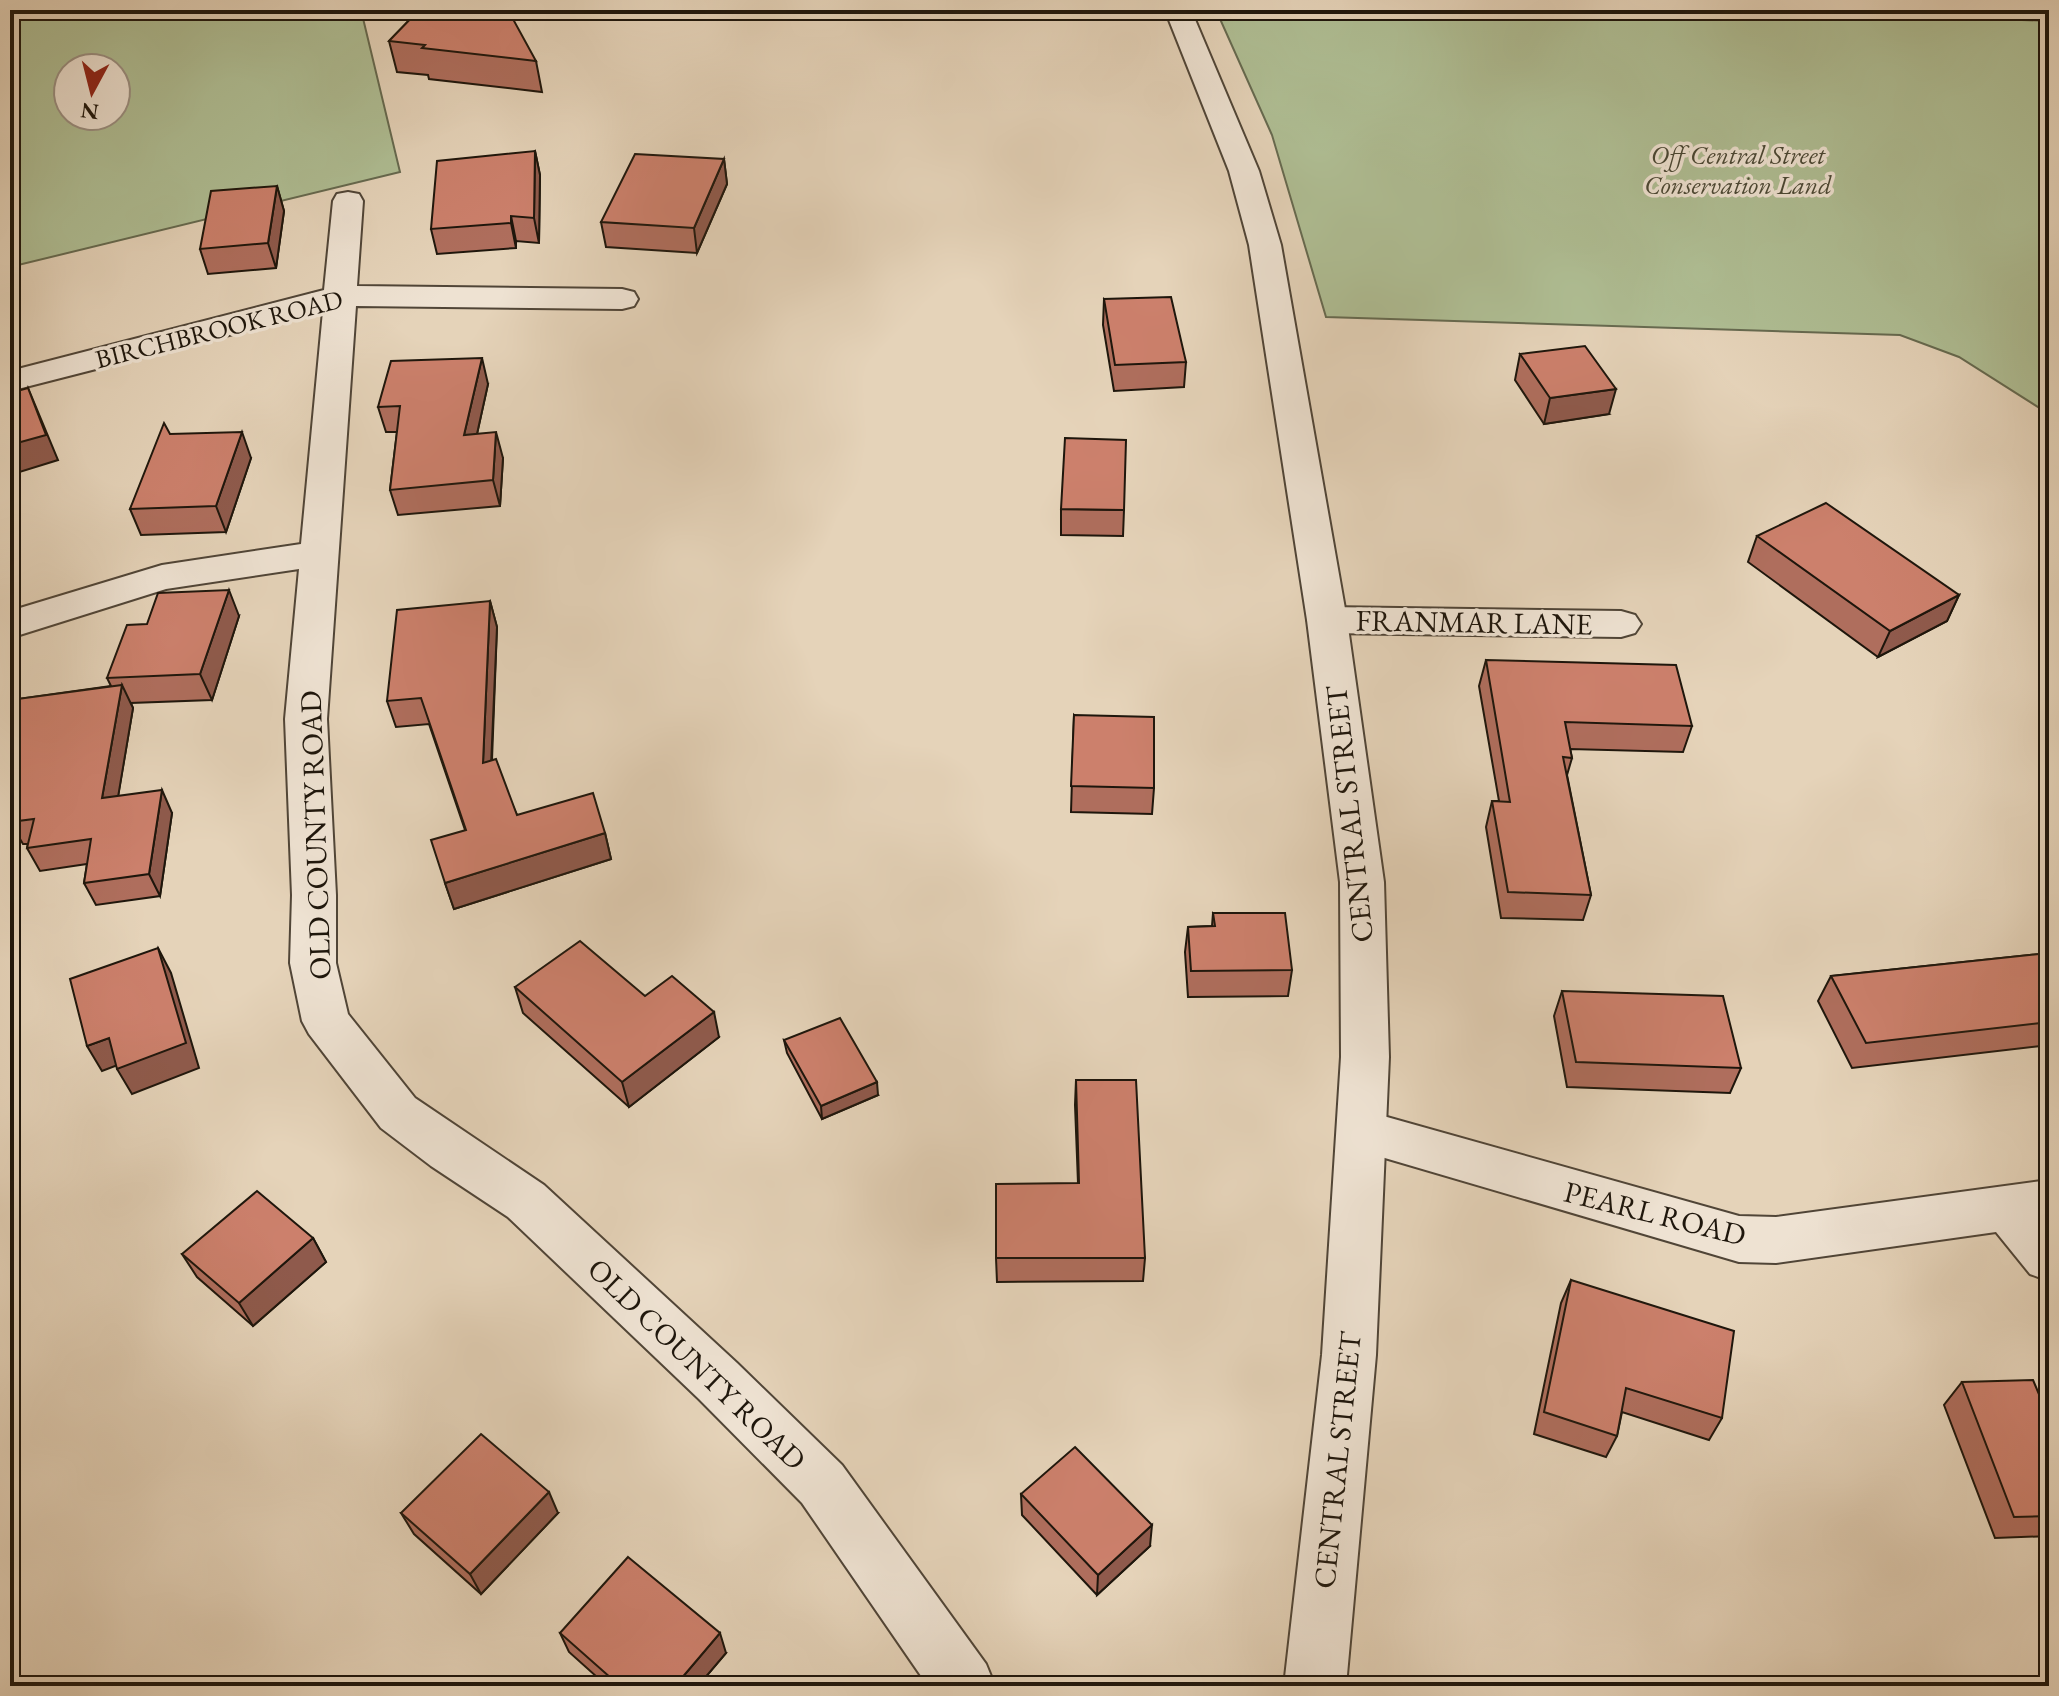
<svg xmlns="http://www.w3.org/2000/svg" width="2059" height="1696" font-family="'EB Garamond',serif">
  <rect width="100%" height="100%" fill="#e5d3b9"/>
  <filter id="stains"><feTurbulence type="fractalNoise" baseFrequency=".0025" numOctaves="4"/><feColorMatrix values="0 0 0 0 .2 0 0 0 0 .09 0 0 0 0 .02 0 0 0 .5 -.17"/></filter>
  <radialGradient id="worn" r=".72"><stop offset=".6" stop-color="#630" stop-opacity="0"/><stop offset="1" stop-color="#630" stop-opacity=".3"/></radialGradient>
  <g fill="#afbe94" stroke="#666a50" stroke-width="2" fill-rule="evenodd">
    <path d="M 10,10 L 361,10 L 400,172 L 10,267 ZM 68,68 L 116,68 L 116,116 L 68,116 Z"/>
    <path d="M 1216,10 L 1992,10 L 1998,19 L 2049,21 L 2049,414 L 1959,357 L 1900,335 L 1326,317 L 1272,135 Z"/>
  </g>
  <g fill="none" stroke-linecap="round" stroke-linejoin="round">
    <g stroke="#504537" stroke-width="4">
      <g id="minor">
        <path d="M 348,192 L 359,194 L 363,201 L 357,286 L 622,289 L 634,292 L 638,299 L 634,306 L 622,309 L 356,306 L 327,719 L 336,895 L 336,963 L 348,1014 L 415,1098 L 544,1185 L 737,1363 L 842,1465 L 986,1664 L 995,1686 L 928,1686 L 802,1503 L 699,1399 L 508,1217 L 431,1166 L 381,1128 L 309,1034 L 302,1021 L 290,963 L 292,895 L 285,719 L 299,569 L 166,589 L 10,638 L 10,611 L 162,565 L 301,544 L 323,311 L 10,391 L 10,371 L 324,290 L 333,201 L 337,194 Z"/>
        <path d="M 1327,607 L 1621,611 L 1635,615 L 1641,624 L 1635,633 L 1621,637 L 1327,633 L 1313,629 L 1307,620 L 1313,611 Z"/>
        <path d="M 1362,1110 L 1739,1216 L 1776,1217 L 2049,1180 L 2049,1281 L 2030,1274 L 1996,1232 L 1776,1263 L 1739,1262 L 1344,1146 L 1337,1131 L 1344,1116 Z"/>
      </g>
    </g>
    <g stroke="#504537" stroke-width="4">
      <path id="tertiary" d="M 1165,10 L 1191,10 L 1259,171 L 1281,245 L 1347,620 L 1384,882 L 1389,1057 L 1376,1355 L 1346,1686 L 1284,1686 L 1322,1355 L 1341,1057 L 1340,882 L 1307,620 L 1249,245 L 1229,171 Z"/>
    </g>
    <use href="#minor" fill="#eee2d2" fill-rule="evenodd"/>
    <use href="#tertiary" fill="#eee2d2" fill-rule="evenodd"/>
  </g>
  <g fill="#af6e5d" stroke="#1e160c" stroke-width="2">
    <path d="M 419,10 L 536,61 L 542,92 L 429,79 L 428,75 L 397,72 L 389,41 Z"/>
    <path d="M 535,151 L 540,175 L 539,243 L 516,241 L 516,248 L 437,254 L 431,229 Z"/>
    <path d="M 724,159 L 727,184 L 697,253 L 606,247 L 601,222 Z"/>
    <path d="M 277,186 L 284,211 L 276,268 L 208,274 L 200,249 Z"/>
    <path d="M 1104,299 L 1186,362 L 1184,387 L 1114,391 L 1103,325 Z"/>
    <path d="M 1520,354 L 1609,414 L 1544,424 L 1515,380 Z"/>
    <path d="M 488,384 L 477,434 L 503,458 L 500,506 L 398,515 L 390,490 L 397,432 L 386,432 L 378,407 Z"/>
    <path d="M 170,434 L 251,458 L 226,532 L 141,535 L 130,509 Z"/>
    <path d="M 1061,509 L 1124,510 L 1123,536 L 1061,535 Z"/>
    <path d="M 1757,536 L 1959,595 L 1947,621 L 1878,657 L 1748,562 Z"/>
    <path d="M 490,601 L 497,627 L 492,760 L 517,815 L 605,833 L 611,859 L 454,909 L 445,883 L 465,830 L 429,724 L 396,727 L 387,701 Z"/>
    <path d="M 239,616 L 212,700 L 131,703 L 133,708 L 118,796 L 172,813 L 160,896 L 96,905 L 84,883 L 87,864 L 40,871 L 27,848 L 28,844 L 23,844 L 10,822 L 13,811 L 10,812 L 10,700 L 111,686 L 107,678 Z"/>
    <path d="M 1486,660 L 1692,726 L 1683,752 L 1570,749 L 1572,758 L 1567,775 L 1591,895 L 1583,920 L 1501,918 L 1486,827 L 1492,801 L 1499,801 L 1479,686 Z"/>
    <path d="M 1074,715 L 1154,788 L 1152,814 L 1071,812 Z"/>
    <path d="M 1213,913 L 1292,970 L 1288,996 L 1188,997 L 1185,952 L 1188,927 L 1212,926 Z"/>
    <path d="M 2049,953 L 2049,1045 L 1852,1068 L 1818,1001 L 1831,976 Z"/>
    <path d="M 515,987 L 645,996 L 719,1037 L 629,1107 L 523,1013 Z"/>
    <path d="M 1562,991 L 1741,1068 L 1730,1093 L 1567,1087 L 1554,1016 Z"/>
    <path d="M 784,1040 L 878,1095 L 822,1119 L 787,1053 Z"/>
    <path d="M 1076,1080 L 1145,1258 L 1143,1281 L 997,1282 L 996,1258 L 1078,1183 L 1075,1105 Z"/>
    <path d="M 313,1238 L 326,1262 L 253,1326 L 197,1277 L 182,1254 Z"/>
    <path d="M 1571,1280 L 1722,1418 L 1709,1440 L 1622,1412 L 1617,1436 L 1606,1457 L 1534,1434 L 1561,1303 Z"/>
    <path d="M 1962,1382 L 2049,1418 L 2049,1536 L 1995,1538 L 1944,1405 Z"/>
    <path d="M 1021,1494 L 1150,1546 L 1097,1595 L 1022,1515 Z"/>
    <path d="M 401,1513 L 558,1513 L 481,1594 L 414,1534 Z"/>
    <path d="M 560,1633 L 726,1653 L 698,1686 L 607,1686 L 569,1652 Z"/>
  </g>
  <g fill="#8f5a4c" stroke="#1e160c" stroke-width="2">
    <path d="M 535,151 L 540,175 L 539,243 L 534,218 Z"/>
    <path d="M 724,159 L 727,184 L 697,253 L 694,228 Z"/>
    <path d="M 277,186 L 284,211 L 276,268 L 268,243 Z"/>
    <path d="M 511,216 L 516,241 L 516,248 L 511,223 Z"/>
    <path d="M 482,358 L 488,384 L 471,461 L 464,435 Z"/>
    <path d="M 28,388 L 58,460 L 10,475 L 10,445 Z"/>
    <path d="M 1616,389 L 1609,414 L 1544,424 L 1550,398 Z"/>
    <path d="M 242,432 L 251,458 L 226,532 L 216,506 Z"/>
    <path d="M 496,432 L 503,458 L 500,506 L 493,480 Z"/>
    <path d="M 229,590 L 239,616 L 212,700 L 200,674 Z"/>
    <path d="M 1959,595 L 1947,621 L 1878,657 L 1890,631 Z"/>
    <path d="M 490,601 L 497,627 L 490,789 L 483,763 Z"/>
    <path d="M 122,685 L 133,708 L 114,821 L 102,798 Z"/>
    <path d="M 19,781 L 32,803 L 10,812 L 10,784 Z"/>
    <path d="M 162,790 L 172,813 L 160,896 L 149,874 Z"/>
    <path d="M 605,833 L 611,859 L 454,909 L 445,883 Z"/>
    <path d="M 158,948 L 171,973 L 199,1068 L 132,1094 L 117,1069 Z"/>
    <path d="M 714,1012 L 719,1037 L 629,1107 L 622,1082 Z"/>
    <path d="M 109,1038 L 123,1063 L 102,1071 L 87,1046 Z"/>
    <path d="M 877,1082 L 878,1095 L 822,1119 L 821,1106 Z"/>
    <path d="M 313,1238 L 326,1262 L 253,1326 L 239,1303 Z"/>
    <path d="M 549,1492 L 558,1513 L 481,1594 L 470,1574 Z"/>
    <path d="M 1152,1525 L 1150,1546 L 1097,1595 L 1098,1575 Z"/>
    <path d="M 720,1633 L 726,1653 L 698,1686 L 675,1686 Z"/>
  </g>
  <g fill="#cc806c" stroke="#1e160c" stroke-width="2">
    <path d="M 419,10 L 508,10 L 536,61 L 422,48 L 425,45 L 389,41 Z"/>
    <path d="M 535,151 L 534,218 L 511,216 L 511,223 L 431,229 L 437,161 Z"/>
    <path d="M 635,154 L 724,159 L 694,228 L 601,222 Z"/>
    <path d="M 277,186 L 268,243 L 200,249 L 211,191 Z"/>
    <path d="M 1171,297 L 1186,362 L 1115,365 L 1104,299 Z"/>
    <path d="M 1585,346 L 1616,389 L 1550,398 L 1520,354 Z"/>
    <path d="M 482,358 L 464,435 L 496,432 L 493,480 L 390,490 L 400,406 L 378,407 L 391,361 Z"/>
    <path d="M 28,388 L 46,435 L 10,445 L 10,393 Z"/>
    <path d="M 164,423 L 170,434 L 242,432 L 216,506 L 130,509 Z"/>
    <path d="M 1065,438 L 1126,440 L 1124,510 L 1061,509 Z"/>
    <path d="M 1826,503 L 1959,595 L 1890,631 L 1757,536 Z"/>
    <path d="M 229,590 L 200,674 L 107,678 L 127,625 L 147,624 L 158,593 Z"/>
    <path d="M 490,601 L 483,763 L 496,759 L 517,815 L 593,793 L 605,833 L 445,883 L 431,840 L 466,830 L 421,698 L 387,701 L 397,610 Z"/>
    <path d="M 1486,660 L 1676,665 L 1692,726 L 1565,722 L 1572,758 L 1563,757 L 1591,895 L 1508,892 L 1492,801 L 1510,802 Z"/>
    <path d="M 122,685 L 102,798 L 162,790 L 149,874 L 84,883 L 91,839 L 27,848 L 34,819 L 10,822 L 19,781 L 10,784 L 10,700 Z"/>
    <path d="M 1074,715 L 1154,717 L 1154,788 L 1071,786 Z"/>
    <path d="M 1213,913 L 1285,913 L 1292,970 L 1191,971 L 1188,927 L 1215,926 Z"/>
    <path d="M 580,941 L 645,996 L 672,976 L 714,1012 L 622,1082 L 515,987 Z"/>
    <path d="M 158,948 L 186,1043 L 117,1069 L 109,1038 L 87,1046 L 70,979 Z"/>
    <path d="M 2049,953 L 2049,1022 L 1866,1043 L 1831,976 Z"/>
    <path d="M 1562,991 L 1723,996 L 1741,1068 L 1576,1062 Z"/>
    <path d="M 840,1018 L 877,1082 L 821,1106 L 784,1040 Z"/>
    <path d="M 1076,1080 L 1136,1080 L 1145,1258 L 996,1258 L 996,1184 L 1079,1183 Z"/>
    <path d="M 257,1191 L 313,1238 L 239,1303 L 182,1254 Z"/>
    <path d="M 1571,1280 L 1734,1331 L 1722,1418 L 1626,1388 L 1617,1436 L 1544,1412 Z"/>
    <path d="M 2033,1380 L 2049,1418 L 2049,1516 L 2014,1517 L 1962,1382 Z"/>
    <path d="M 481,1434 L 549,1492 L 470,1574 L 401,1513 Z"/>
    <path d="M 1075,1447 L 1152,1525 L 1098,1575 L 1021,1494 Z"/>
    <path d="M 628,1557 L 720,1633 L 675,1686 L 620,1686 L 560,1633 Z"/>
  </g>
  <g text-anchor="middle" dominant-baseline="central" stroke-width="7" stroke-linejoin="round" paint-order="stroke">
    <g font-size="26" font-style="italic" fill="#4a4835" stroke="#eee2d2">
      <text x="1738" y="155">Off Central Street<tspan x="1738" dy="30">Conservation Land</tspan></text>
    </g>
    <g font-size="26" fill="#1e160c" stroke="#eee2d2">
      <text transform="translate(219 329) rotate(-14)">BIRCHBROOK ROAD</text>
    </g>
    <g font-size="30" fill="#1e160c" stroke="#eee2d2">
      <text transform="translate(1474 622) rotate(1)">FRANMAR LANE</text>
      <text transform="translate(1349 814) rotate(-96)">CENTRAL STREET</text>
      <text transform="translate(315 835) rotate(-92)">OLD COUNTY ROAD</text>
      <text transform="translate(1655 1213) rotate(14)">PEARL ROAD</text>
      <text transform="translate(697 1364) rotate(44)">OLD COUNTY ROAD</text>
      <text transform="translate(1337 1460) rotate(-84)">CENTRAL STREET</text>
    </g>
  </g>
  <rect width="2059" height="1696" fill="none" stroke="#e5d3b9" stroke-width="40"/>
  <rect x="12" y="12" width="2035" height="1672" fill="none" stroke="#1e160c" stroke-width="4"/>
  <rect x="20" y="20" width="2019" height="1656" fill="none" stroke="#1e160c" stroke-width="2"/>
  <g transform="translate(92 92) rotate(187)"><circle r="38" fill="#eee2d2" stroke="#9b9083" stroke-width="2"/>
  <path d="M0-6L14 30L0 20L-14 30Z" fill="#8f2418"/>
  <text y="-12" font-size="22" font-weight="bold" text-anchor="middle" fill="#1e160c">N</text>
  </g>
  <rect width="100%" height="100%" filter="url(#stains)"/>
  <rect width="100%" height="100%" fill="url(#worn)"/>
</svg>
